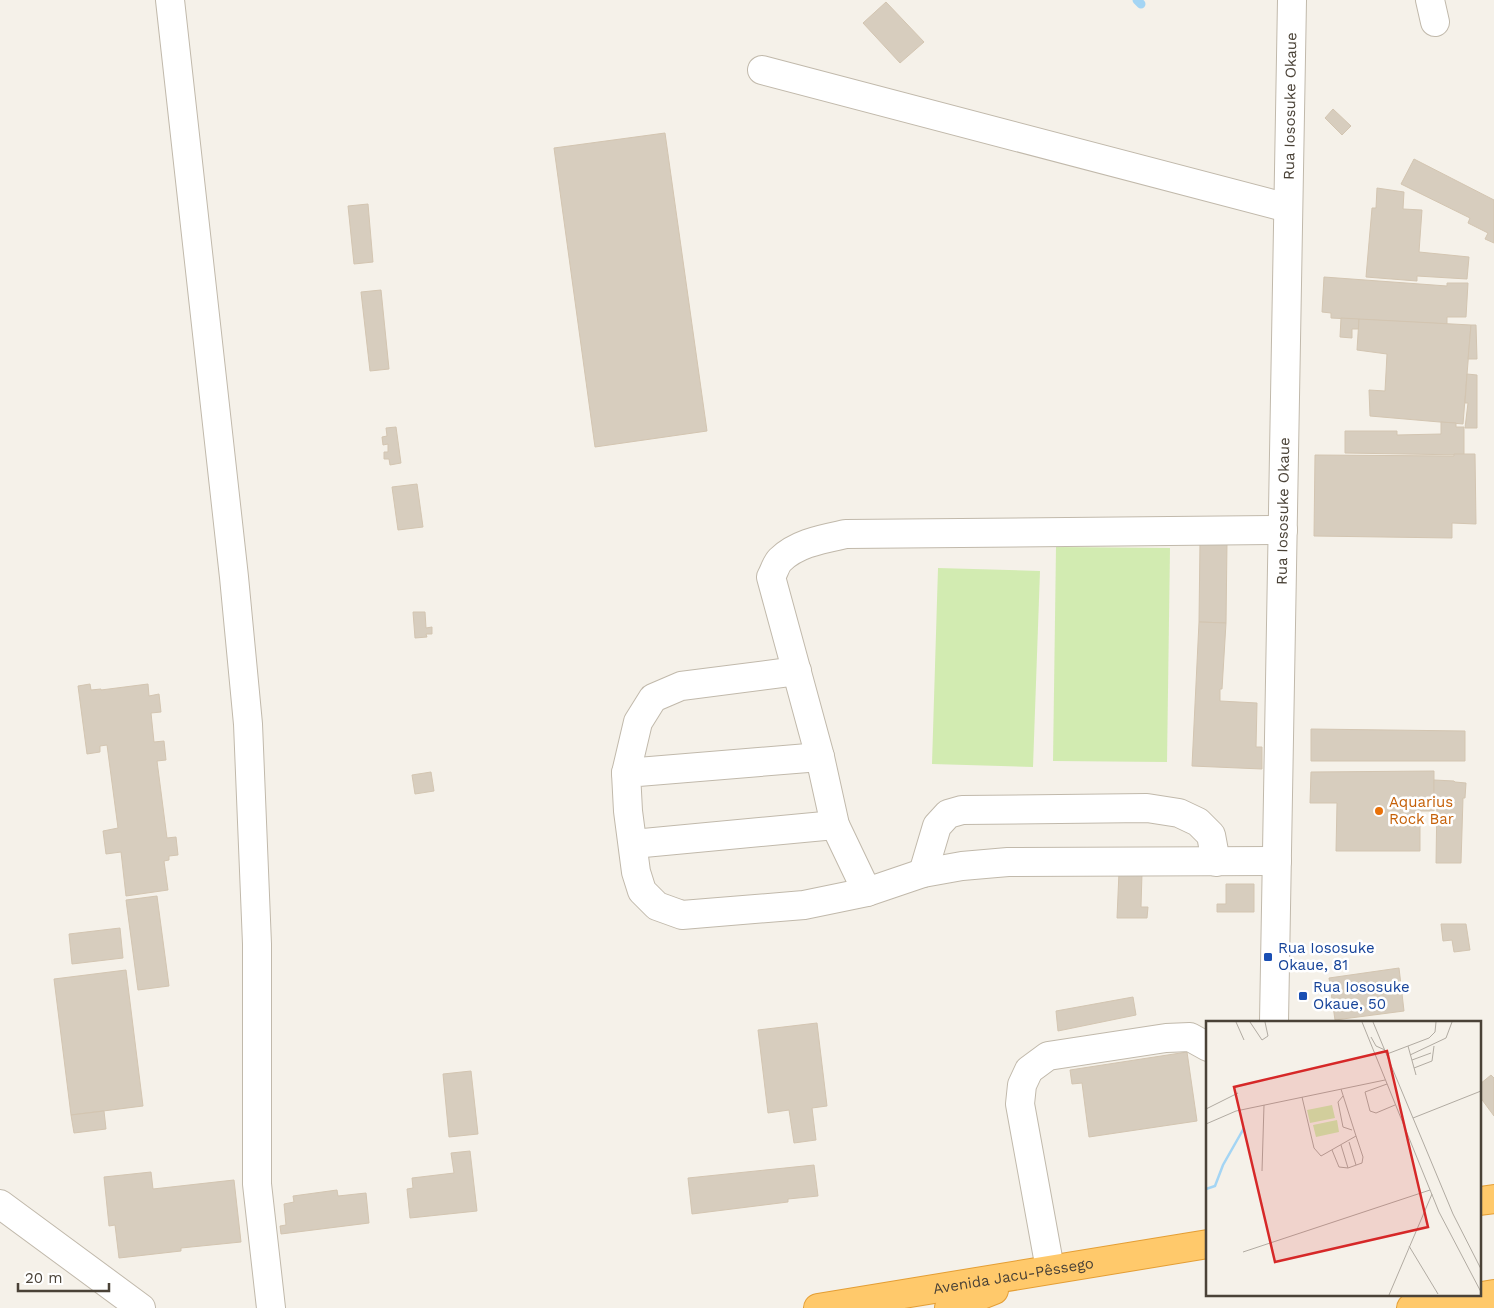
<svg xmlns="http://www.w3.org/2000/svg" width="1494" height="1308" font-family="'Work Sans',sans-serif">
  <rect width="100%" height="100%" fill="#f5f1e9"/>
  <g fill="#d2ebb1">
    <path d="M 1056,547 L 1170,548 L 1167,762 L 1053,761 Z"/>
    <path d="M 938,568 L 1040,571 L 1033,767 L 932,764 Z"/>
  </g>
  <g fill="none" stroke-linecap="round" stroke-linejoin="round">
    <path stroke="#a4d5f4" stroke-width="9" d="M 1137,0 L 1141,4"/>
  </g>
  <g fill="#d7cdbe" stroke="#d3c5b1">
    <path d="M 886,2 L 924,42 L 900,63 L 863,23 Z"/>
    <path d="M 1333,109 L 1351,126 L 1342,135 L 1325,118 Z"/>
    <path d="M 665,133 L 707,431 L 595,447 L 554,148 Z"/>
    <path d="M 1414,159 L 1494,200 L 1494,243 L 1485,239 L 1488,233 L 1468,223 L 1470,218 L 1401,184 Z"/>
    <path d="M 1377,188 L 1404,192 L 1403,209 L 1422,210 L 1419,252 L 1469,257 L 1467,279 L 1417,276 L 1417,281 L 1366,277 L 1372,208 L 1376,208 Z"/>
    <path d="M 368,204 L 373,262 L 354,264 L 348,206 Z"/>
    <path d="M 1324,277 L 1447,286 L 1447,283 L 1468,283 L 1466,317 L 1447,317 L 1447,324 L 1331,318 L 1331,313 L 1322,312 Z"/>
    <path d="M 381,290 L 389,369 L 370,371 L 361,292 Z"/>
    <path d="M 1341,318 L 1359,319 L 1359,329 L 1352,329 L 1352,338 L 1340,337 Z"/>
    <path d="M 1359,319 L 1471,325 L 1463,424 L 1370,416 L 1369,390 L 1385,391 L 1387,354 L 1357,350 Z"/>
    <path d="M 1471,325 L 1476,325 L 1477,359 L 1468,359 Z"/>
    <path d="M 1467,374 L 1477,375 L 1477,428 L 1465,428 L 1468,403 L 1465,403 Z"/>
    <path d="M 1441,422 L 1456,423 L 1456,427 L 1464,427 L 1464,455 L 1345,453 L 1345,431 L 1397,431 L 1397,435 L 1441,434 Z"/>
    <path d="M 396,427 L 401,463 L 390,465 L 389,459 L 384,459 L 384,452 L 388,452 L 388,444 L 383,445 L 382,437 L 387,436 L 386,428 Z"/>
    <path d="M 1454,454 L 1475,454 L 1476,524 L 1452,523 L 1452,538 L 1314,536 L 1315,455 L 1454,456 Z"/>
    <path d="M 417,484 L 423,527 L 398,530 L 392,487 Z"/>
    <path d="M 1200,541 L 1227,542 L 1226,623 L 1199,622 Z"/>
    <path d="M 413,612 L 425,612 L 426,628 L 432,627 L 432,634 L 426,634 L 427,637 L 415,638 Z"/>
    <path d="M 1199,622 L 1226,623 L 1222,689 L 1220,689 L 1220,701 L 1257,703 L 1256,747 L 1262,747 L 1262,769 L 1192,766 Z"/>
    <path d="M 90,684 L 91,690 L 101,689 L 101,690 L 148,684 L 149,696 L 159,694 L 161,712 L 151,713 L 154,742 L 164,741 L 166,760 L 157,761 L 167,838 L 176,837 L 178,855 L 169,856 L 169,860 L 164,861 L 168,890 L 126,896 L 121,852 L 106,854 L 103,831 L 118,828 L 107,745 L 100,746 L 100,752 L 87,754 L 78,686 Z"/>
    <path d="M 1311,729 L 1465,731 L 1465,761 L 1311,761 Z"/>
    <path d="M 1434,771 L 1434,811 L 1420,811 L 1420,851 L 1336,851 L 1337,803 L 1310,803 L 1311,772 Z"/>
    <path d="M 431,772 L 434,791 L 415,794 L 412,775 Z"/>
    <path d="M 1434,780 L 1454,781 L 1455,782 L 1466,783 L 1465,798 L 1463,798 L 1461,863 L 1436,863 L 1437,798 L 1434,798 Z"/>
    <path d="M 1119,872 L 1142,873 L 1141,907 L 1148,907 L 1147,918 L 1117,918 Z"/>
    <path d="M 1226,884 L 1254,884 L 1254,912 L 1217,912 L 1217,904 L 1226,904 Z"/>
    <path d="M 157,896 L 169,986 L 138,990 L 126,900 Z"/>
    <path d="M 1441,924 L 1466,924 L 1470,950 L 1454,952 L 1452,940 L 1443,941 Z"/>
    <path d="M 120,928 L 123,958 L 72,964 L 69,934 Z"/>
    <path d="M 1399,968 L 1404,1011 L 1335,1020 L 1329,978 Z"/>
    <path d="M 126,970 L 143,1106 L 71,1115 L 54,979 Z"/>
    <path d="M 1133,997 L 1136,1015 L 1058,1031 L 1056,1011 Z"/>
    <path d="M 817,1023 L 827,1106 L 812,1108 L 816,1140 L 794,1143 L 789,1110 L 768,1113 L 758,1030 Z"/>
    <path d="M 1187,1052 L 1197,1121 L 1089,1137 L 1082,1083 L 1072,1084 L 1070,1070 Z"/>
    <path d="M 471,1071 L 478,1134 L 449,1137 L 443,1074 Z"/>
    <path d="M 1491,1075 L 1494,1078 L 1494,1116 L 1480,1097 L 1480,1084 Z"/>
    <path d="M 104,1111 L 106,1129 L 74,1133 L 71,1115 Z"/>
    <path d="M 470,1151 L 477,1211 L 410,1218 L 407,1189 L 413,1188 L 412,1178 L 454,1173 L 451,1153 Z"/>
    <path d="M 814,1165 L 818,1196 L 788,1199 L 788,1202 L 692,1214 L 688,1178 Z"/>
    <path d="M 151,1172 L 153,1189 L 234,1180 L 241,1242 L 181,1248 L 181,1251 L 119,1258 L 115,1225 L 109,1226 L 104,1177 Z"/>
    <path d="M 337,1190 L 338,1196 L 366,1193 L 369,1223 L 281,1234 L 280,1226 L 286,1225 L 284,1204 L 294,1202 L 293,1196 Z"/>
  </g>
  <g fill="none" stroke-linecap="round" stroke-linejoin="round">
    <g stroke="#c1b9ab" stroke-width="30">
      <g id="minor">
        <path d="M 170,0 L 234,577 L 248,724 L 257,944 L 257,1184 L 271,1308"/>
        <path d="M 1430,0 L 1435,22"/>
        <path d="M 762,70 L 1288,208"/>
        <path d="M 820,757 L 626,773 L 628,811 L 636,872 L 642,891 L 657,906 L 682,915 L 804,905 L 867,892"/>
        <path d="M 626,773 L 638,722 L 653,698 L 681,686 L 797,671"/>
        <path d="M 633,844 L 835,825"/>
        <path d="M 1277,861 L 1008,862 L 962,866 L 923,873 L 867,892 L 835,825 L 820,757 L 771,577 C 774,572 776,564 780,560 C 797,543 823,539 846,534 L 1283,530"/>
        <path d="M 923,873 L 937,826 L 948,814 L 962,810 L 1147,808 L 1179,813 L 1198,822 L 1211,835 L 1216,862"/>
        <path id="s1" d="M 1274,1022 L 1292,0"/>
        <path d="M 0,1204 L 141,1308"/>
        <path d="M 1050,1269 L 1020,1104 L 1022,1085 L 1029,1070 L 1048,1056 L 1166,1038 L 1190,1037 L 1208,1047"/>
      </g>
    </g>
    <g stroke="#e49e34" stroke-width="30">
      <g id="highway">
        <path d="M 1480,1201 L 1494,1199"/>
        <path id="s2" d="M 818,1308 L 1208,1244"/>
        <path d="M 949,1308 L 994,1290"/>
        <path d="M 1411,1308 L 1494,1294"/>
      </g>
    </g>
    <use href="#minor" stroke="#fff" stroke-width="28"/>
    <use href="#highway" stroke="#ffc96b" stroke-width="28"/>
  </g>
  <circle fill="#e8710a" stroke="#fff" stroke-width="2" cx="1379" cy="811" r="5"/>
  <g fill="#1a4fb4" stroke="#fff" stroke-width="2">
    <rect x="1263" y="952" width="10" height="10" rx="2.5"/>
    <rect x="1298" y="991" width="10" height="10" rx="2.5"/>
  </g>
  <g text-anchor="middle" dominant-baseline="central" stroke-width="5" stroke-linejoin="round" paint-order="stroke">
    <g font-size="15" fill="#4a4237" stroke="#fff">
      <text stroke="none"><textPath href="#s1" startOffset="916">Rua Iososuke Okaue</textPath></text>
      <text stroke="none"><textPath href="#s1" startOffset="511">Rua Iososuke Okaue</textPath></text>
      <text stroke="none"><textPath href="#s2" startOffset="198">Avenida Jacu-Pêssego</textPath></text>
    </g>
    <g font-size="15" fill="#c56008" stroke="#fff" text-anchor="start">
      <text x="1389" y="802">Aquarius<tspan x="1389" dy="17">Rock Bar</tspan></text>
    </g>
    <g font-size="15" fill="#164399" stroke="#fff" text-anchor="start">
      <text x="1278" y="948">Rua Iososuke<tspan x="1278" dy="17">Okaue, 81</tspan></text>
      <text x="1313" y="987">Rua Iososuke<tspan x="1313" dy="17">Okaue, 50</tspan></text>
    </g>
  </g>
  <g transform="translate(1206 1021)">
    <rect width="275" height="275" fill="#f5f1e9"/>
    <path d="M 126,84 L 129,97 L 104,102 L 101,89 ZM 131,99 L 133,111 L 110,116 L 107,104 Z" fill="#d2ebb1"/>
    <path fill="none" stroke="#a4d5f4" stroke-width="2.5" d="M 0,168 L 9,165 L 17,144 L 38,107"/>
    <path fill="none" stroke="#b1aba2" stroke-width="1" d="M 30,1 L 38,19M 44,1 L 56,19 L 62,15 L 59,1M 156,1 L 233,191 L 275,271M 167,1 L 247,193 L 275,248M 165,16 L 170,25 L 179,29M 202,25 L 210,54M 181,33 L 223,17 L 229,11 L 230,1M 204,34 L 240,17 L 246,1M 206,39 L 225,32M 208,47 L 226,40 L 228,25M 181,63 L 159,71 L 164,90 L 170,92 L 189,84M 137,75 L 132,81 L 137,106 L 146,109M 96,76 L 108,127 L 115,135 L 150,115 L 135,68M 0,88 L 32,72M 207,97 L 275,70M 0,103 L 30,90 L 179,59M 143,121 L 150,144M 135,124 L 142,147 L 156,142 L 157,136 L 150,115M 126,129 L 133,146 L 142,147M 56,150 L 58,84M 203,225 L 232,273M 37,231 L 224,169M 183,274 L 226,173"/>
    <path fill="#d62828" fill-opacity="0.15" stroke="#d62828" stroke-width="2.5" d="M 181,30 L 222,206 L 69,241 L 28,66 Z"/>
    <rect width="275" height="275" fill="none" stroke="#4a4237" stroke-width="2.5"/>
  </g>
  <path d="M18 1283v8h91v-8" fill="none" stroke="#4a4237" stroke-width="2.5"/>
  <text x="25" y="1283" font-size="15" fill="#4a4237" stroke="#ffffff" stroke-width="4" paint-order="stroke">20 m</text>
</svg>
